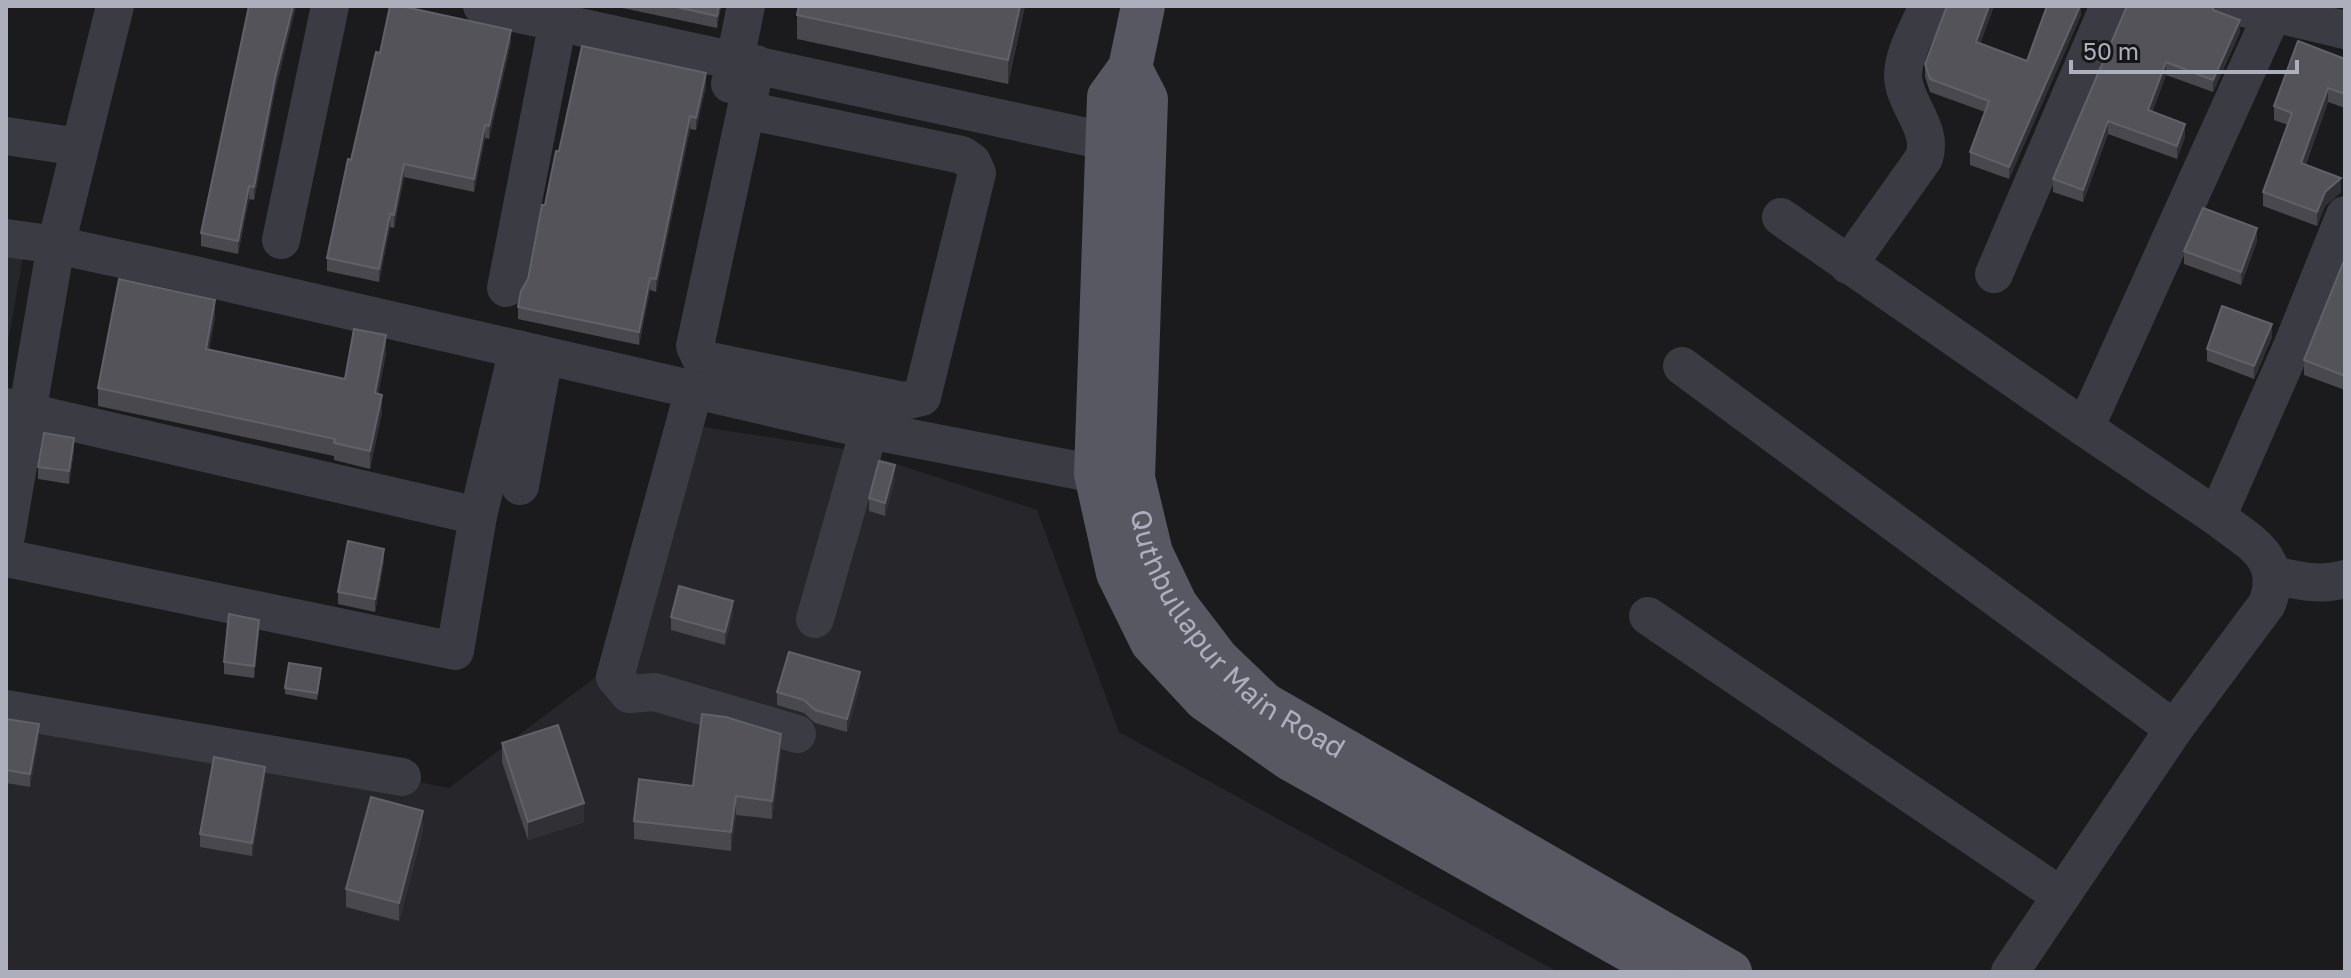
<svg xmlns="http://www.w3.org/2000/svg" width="2351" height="978" font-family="'Golos Text',sans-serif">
  <rect width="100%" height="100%" fill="#1b1b1d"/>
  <g fill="#27262a">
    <path d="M 28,228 L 6,354 L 6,232 Z"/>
    <path d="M 691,425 L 857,451 L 1037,510 L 1119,732 L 1558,972 L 6,972 L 6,701 L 449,788 L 601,673 Z"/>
  </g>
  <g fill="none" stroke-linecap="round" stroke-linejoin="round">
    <g stroke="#3b3b43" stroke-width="38">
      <path d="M 482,6 L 1105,141"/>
      <path d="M 2231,6 L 2274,13 L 2345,30"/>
      <path d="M 730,84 L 746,6"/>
      <path d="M 746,110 L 962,155 L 972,162 L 977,173 L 922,397 L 904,401 L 701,359 L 695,346 L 746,110 L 756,64"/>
      <path d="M 6,136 L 79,147"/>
      <path d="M 1781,217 L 2085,428 L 2217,517"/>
      <path d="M 6,238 L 56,245 L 177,271 L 869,430 L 1096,474 L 1127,478"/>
      <path d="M 281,240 L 330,6"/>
      <path d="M 1848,265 L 1924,158 C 1934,128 1904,105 1903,76 C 1903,53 1919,27 1928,6"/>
      <path d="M 1994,274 L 2109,6"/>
      <path d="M 506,288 L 561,6"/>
      <path d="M 1682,366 L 2174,729"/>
      <path d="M 694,390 L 615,677 L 629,694 L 655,692 L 797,734"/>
      <path d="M 6,407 L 478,516"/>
      <path d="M 2085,428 L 2276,6"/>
      <path d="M 520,486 L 544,356"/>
      <path d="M 6,536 L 56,245 L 115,6"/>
      <path d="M 6,558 L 455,651 L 478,516 L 518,349"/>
      <path d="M 2274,575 C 2298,581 2321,586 2345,579"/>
      <path d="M 1648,616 L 2061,896"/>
      <path d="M 815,619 L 869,430"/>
      <path d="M 6,709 L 402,777"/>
      <path d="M 2010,972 L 2174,729 L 2267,604 C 2285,557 2249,542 2217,517 L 2291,349 L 2345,215"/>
    </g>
    <g stroke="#575862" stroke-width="44">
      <path d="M 1143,6 L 1130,68 L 1109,97 L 1096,474 L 1118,573 L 1152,642 L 1205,699 L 1289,758 L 1668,972"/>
      <path id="s1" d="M 1130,68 L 1146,99 L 1133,478 L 1151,553 L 1176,605 L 1218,660 L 1264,704 L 1730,972"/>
    </g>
  </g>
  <g fill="#48484d">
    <path d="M 249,6 L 296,6 L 275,91 L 254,200 L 249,199 L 238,254 L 201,246 L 201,233 Z"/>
    <path d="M 613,6 L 721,6 L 717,28 Z"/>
    <path d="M 1025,6 L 1008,84 L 797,39 L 797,15 Z"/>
    <path d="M 1994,6 L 1980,44 L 2027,61 L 2081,6 L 2081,15 L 2009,179 L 1970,165 L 1970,152 L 1985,112 L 1930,92 L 1925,77 L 1925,64 Z"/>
    <path d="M 2213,10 L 2240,32 L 2213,92 L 2166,75 L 2152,112 L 2185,137 L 2177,159 L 2108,134 L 2083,202 L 2053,192 L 2053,179 Z"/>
    <path d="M 511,42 L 489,139 L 485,138 L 474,192 L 404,177 L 394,228 L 390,227 L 379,282 L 327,271 L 327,258 L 380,53 Z"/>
    <path d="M 2345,59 L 2345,108 L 2328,102 L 2306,164 L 2341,192 L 2325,206 L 2317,226 L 2263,206 L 2263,192 L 2288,125 L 2274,120 L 2274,106 Z"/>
    <path d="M 706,86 L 696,130 L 690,129 L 656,292 L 650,290 L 639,345 L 518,319 L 518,307 L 528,279 L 559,151 Z"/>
    <path d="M 2257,241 L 2241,285 L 2184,264 L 2184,251 Z"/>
    <path d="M 2345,258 L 2345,390 L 2304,375 L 2304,360 Z"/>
    <path d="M 215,317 L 209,349 L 345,379 L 386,353 L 378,394 L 382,412 L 370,469 L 334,460 L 334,456 L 98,406 L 98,388 Z"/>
    <path d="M 2272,337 L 2254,379 L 2207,361 L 2207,349 Z"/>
    <path d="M 74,450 L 69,484 L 38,479 L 38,467 Z"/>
    <path d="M 895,478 L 885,516 L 869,511 L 869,498 Z"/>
    <path d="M 384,561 L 375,612 L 338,604 L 338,592 Z"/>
    <path d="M 733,613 L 725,645 L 671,630 L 671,617 Z"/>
    <path d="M 259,633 L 254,678 L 224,674 L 224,662 Z"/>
    <path d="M 321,675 L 317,700 L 285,694 L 285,688 Z"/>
    <path d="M 860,685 L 847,732 L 815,723 L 804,713 L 777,705 L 777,692 Z"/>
    <path d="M 6,719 L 39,737 L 30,787 L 6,783 Z"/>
    <path d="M 502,743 L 584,822 L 528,840 L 502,762 Z"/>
    <path d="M 781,752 L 772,819 L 736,815 L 731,851 L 634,839 L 634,821 L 693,786 Z"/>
    <path d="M 265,779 L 252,856 L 200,847 L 200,834 Z"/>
    <path d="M 423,830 L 399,921 L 346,907 L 346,889 Z"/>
  </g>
  <g fill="#313135">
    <path d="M 293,6 L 296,6 L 275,91 L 254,200 L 254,187 L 275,78 Z"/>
    <path d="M 719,6 L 721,6 L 717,28 L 717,16 Z"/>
    <path d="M 1020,6 L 1025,6 L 1008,84 L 1008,60 Z"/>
    <path d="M 1989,6 L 1994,6 L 1976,55 L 1976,42 Z"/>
    <path d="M 2080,6 L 2081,6 L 2081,15 L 2009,179 L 2009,167 Z"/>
    <path d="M 2240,20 L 2240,32 L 2213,92 L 2213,80 Z"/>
    <path d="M 511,30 L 511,42 L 489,139 L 489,126 Z"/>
    <path d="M 2166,62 L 2166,75 L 2148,123 L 2148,110 Z"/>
    <path d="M 706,73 L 706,86 L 696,130 L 696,118 Z"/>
    <path d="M 2328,88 L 2328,102 L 2301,177 L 2301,163 Z"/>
    <path d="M 690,116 L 690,129 L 656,292 L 656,279 Z"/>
    <path d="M 2108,121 L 2108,134 L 2083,202 L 2083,190 Z"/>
    <path d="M 2185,124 L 2185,137 L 2177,159 L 2177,146 Z"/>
    <path d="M 485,125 L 485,138 L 474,192 L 474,179 Z"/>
    <path d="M 404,164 L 404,177 L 394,228 L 394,215 Z"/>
    <path d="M 2341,178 L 2341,192 L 2325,206 L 2317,226 L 2317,212 L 2325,192 Z"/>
    <path d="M 249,186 L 249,199 L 238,254 L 238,241 Z"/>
    <path d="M 390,214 L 390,227 L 379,282 L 379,269 Z"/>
    <path d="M 2257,228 L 2257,241 L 2241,285 L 2241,272 Z"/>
    <path d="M 650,278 L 650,290 L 639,345 L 639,332 Z"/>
    <path d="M 215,300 L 215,317 L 206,366 L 206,349 Z"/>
    <path d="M 2272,324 L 2272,337 L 2254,379 L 2254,366 Z"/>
    <path d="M 386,335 L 386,353 L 375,411 L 375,393 Z"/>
    <path d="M 382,395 L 382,412 L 370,469 L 370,451 Z"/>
    <path d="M 74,438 L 74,450 L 69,484 L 69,471 Z"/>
    <path d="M 895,465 L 895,478 L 885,516 L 885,503 Z"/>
    <path d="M 384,549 L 384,561 L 375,612 L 375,599 Z"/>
    <path d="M 733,601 L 733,613 L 725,645 L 725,632 Z"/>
    <path d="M 259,620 L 259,633 L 254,678 L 254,666 Z"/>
    <path d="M 860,672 L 860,685 L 847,732 L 847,719 Z"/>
    <path d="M 39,724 L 39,737 L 30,787 L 30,774 Z"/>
    <path d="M 781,734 L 781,752 L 772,819 L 772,801 Z"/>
    <path d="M 265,767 L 265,779 L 252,856 L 252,843 Z"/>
    <path d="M 736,796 L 736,815 L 731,851 L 731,832 Z"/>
    <path d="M 584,803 L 584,822 L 528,840 L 528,822 Z"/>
    <path d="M 423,811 L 423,830 L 399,921 L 399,903 Z"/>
  </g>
  <g fill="#535359" stroke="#616169" stroke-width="2">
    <path d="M 249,6 L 293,6 L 275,78 L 254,187 L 249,186 L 238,241 L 201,233 Z"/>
    <path d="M 390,6 L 401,6 L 511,30 L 489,126 L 485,125 L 474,179 L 404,164 L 394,215 L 390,214 L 379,269 L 327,258 L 348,159 L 351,160 L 376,52 L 380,53 Z"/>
    <path d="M 672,6 L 719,6 L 717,16 Z"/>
    <path d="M 799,6 L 1020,6 L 1008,60 L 797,15 Z"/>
    <path d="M 1947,6 L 1989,6 L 1976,42 L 2027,61 L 2047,6 L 2080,6 L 2009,167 L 1970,152 L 1989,101 L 1930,79 L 1925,64 Z"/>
    <path d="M 2127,6 L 2213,6 L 2213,10 L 2240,20 L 2213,80 L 2166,62 L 2148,110 L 2185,124 L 2177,146 L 2108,121 L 2083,190 L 2053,179 Z"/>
    <path d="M 2298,41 L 2345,59 L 2345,94 L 2328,88 L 2301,163 L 2341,178 L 2325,192 L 2317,212 L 2263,192 L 2292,113 L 2274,106 Z"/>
    <path d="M 582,46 L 706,73 L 696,118 L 690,116 L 656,279 L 650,278 L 639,332 L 518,307 L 521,291 L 528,279 L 542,205 L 545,205 L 556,151 L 559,151 Z"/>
    <path d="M 2203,208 L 2257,228 L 2241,272 L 2184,251 Z"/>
    <path d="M 2345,258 L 2345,376 L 2304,360 Z"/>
    <path d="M 119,279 L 215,300 L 206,349 L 345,379 L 354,329 L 386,335 L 375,393 L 382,395 L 370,451 L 334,443 L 335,439 L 98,388 Z"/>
    <path d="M 2222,306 L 2272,324 L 2254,366 L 2207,349 Z"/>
    <path d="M 44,433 L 74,438 L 69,471 L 38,467 Z"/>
    <path d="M 879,461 L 895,465 L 885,503 L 869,498 Z"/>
    <path d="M 348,541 L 384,549 L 375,599 L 338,592 Z"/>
    <path d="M 679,586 L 733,601 L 725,632 L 671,617 Z"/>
    <path d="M 229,614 L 259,620 L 254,666 L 224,662 Z"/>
    <path d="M 789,652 L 860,672 L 847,719 L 815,710 L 804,700 L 777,692 Z"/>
    <path d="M 289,663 L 321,668 L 317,693 L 285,688 Z"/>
    <path d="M 702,714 L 726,717 L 781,734 L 772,801 L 736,796 L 731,832 L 634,821 L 639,779 L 693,786 Z"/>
    <path d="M 6,719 L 39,724 L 30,774 L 6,770 Z"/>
    <path d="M 558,725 L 584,803 L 528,822 L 502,743 Z"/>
    <path d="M 214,757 L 265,767 L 252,843 L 200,834 Z"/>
    <path d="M 371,797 L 423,811 L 399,903 L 346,889 Z"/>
  </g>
  <g text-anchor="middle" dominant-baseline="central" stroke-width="6" stroke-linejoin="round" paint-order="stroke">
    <g font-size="28" fill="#adafbd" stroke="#161518">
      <text stroke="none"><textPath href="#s1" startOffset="610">Quthbullapur Main Road</textPath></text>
    </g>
  </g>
  <rect width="2351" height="978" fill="none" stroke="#adafbd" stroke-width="16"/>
  <path d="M2071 60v12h226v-12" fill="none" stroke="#adafbd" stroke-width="4"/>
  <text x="2083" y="60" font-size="24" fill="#adafbd" stroke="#161518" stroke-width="6" paint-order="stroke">50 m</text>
</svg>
